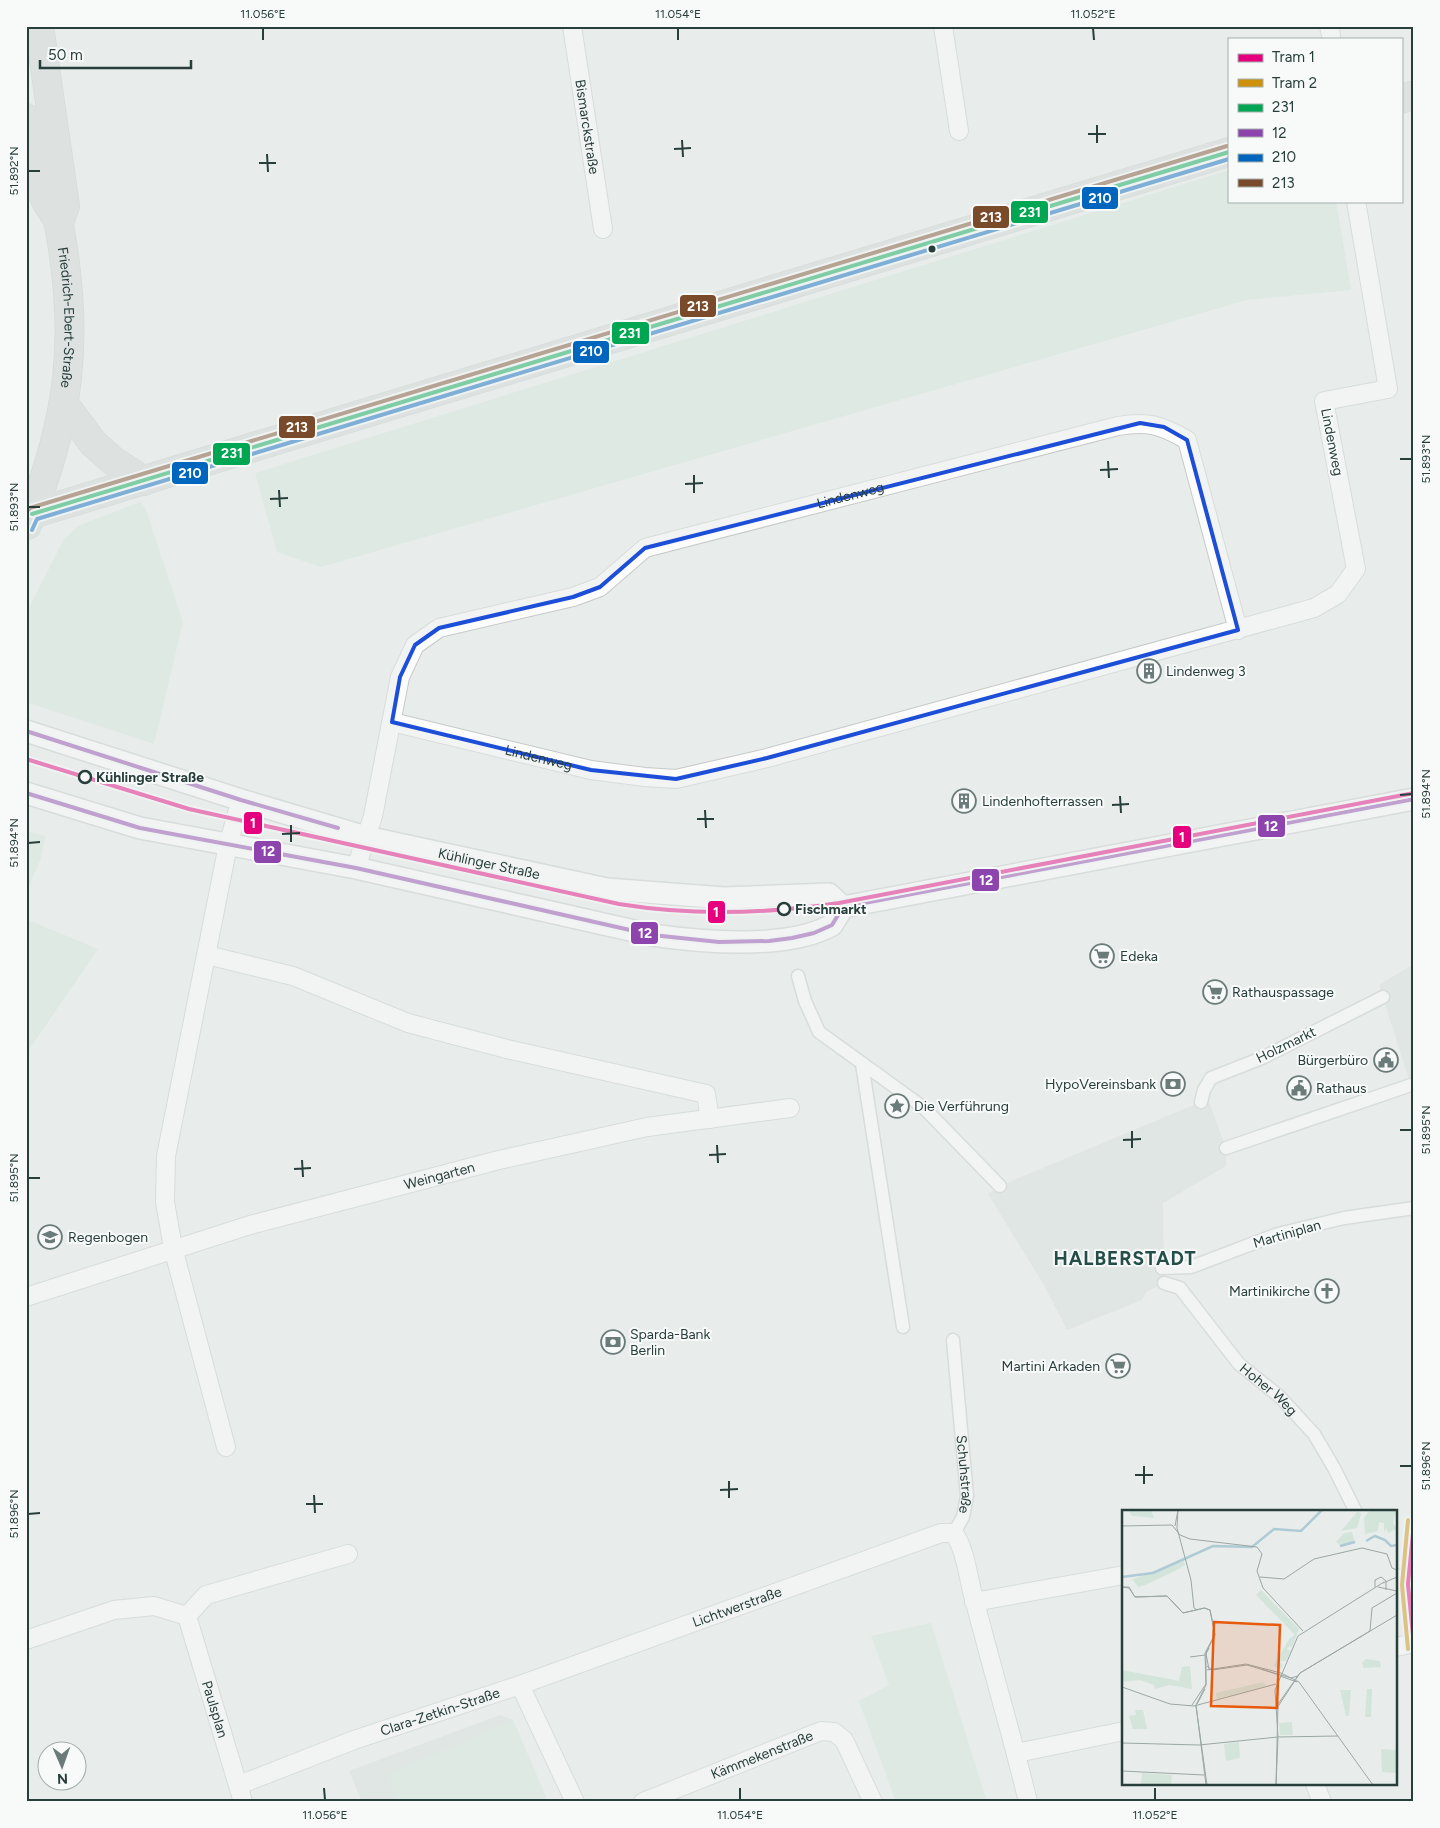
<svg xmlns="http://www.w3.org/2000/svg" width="1440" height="1828" font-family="Figtree,sans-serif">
  <rect width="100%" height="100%" fill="#e8edeb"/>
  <g fill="#d7dddb">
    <path d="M 1414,964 L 1414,1088 L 1412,1089 L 1379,985 Z"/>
    <path d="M 1208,1099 L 1226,1148 L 1226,1166 L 1163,1203 L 1164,1283 L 1146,1292 L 1142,1300 L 1067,1330 L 1044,1285 L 988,1194 L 1000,1186 Z"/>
    <path d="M 500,1715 L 513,1720 L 548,1802 L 362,1802 L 349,1771 Z"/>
  </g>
  <g fill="#d3e4da">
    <path d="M 1229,170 L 1229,201 L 1336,201 L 1351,290 L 1247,300 L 321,567 L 277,552 L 255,473 Z"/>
    <path d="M 140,502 L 145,507 L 183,622 L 154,744 L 26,702 L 26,614 L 64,539 L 78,526 Z"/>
    <path d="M 26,831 L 45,836 L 41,858 L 26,893 Z"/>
    <path d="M 26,919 L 98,949 L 26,1054 Z"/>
    <path d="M 931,1623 L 987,1802 L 896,1802 L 859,1701 L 889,1685 L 871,1636 Z"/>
    <path d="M 513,1720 L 548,1802 L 399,1802 L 387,1775 Z"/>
  </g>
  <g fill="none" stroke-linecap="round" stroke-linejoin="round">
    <g stroke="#c5cac8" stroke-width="15">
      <g id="pedestrian">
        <path d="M 798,976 L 805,1001 L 819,1032 L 924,1108 L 1000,1186"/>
        <path d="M 862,1064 L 903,1327"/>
        <path d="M 1201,1102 L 1204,1090 L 1211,1078 L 1262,1058 L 1383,997"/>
        <path d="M 1226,1148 L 1411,1085"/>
        <path d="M 1162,1268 L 1191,1267 L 1278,1234 L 1344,1218 L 1414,1208"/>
        <path id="s1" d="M 1164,1283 L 1180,1288 L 1239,1364 L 1279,1396 L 1314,1434 L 1334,1468 L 1356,1512"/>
        <path id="s2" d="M 953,1340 L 967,1496 L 963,1517 L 954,1533"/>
        <path d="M 1396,1575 L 1412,1593"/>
      </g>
    </g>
    <g stroke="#c5cac8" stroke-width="20">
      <g id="minor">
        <path id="s3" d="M 572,26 L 603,229"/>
        <path d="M 943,26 L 959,131"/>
        <path d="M 1329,26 L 1331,35"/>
        <path id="s4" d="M 392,722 L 591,770 L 645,777 L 676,779 L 767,758 L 1314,608 L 1338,594 L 1356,569 L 1324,401 L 1388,389 L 1356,201"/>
        <path id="s5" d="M 356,868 L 373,816 L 400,677 L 415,645 L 439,628 L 573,597 L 600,587 L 645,548 L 1118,426 C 1148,421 1161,425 1187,440 L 1238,630"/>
        <path d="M 207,955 L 293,976 L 408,1023 L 507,1049 L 706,1094 L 710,1119"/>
        <path id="s6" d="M 26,1297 L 250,1225 L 499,1160 L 647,1127 L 790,1108"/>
        <path d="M 226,1447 L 173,1248 L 165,1202 L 166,1156 L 228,845 L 241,800"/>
        <path d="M 974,1602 L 1124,1575"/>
        <path d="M 187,1616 L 206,1595 L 348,1554"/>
        <path id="s7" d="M 26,1640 L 114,1610 L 154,1606 L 187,1616 L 243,1802"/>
        <path d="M 1396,1647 L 1414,1643"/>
        <path d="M 520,1685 L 575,1802"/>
        <path d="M 1017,1753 L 1124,1731"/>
        <path d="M 1315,1784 L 1322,1802"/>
        <path id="s8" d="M 239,1785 L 354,1740 L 520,1685 L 941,1533 L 954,1533 C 967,1553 968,1580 975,1602 C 992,1669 1012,1735 1028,1802"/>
        <path id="s9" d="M 643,1802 L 821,1731 L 834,1732 L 844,1740 L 873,1802"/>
      </g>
    </g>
    <g stroke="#c5cac8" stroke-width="24">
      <g id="tertiary">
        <path id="s10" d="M 26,731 L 241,800 L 366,837 L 607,889 L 724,898 L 829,894 L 843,907"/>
        <path d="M 26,793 L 140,828 L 356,868 L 652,935 C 701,942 788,950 832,925 L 843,907"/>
        <path d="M 843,907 L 1414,799"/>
        <path d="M 1414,1551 L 1412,1578 L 1414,1613"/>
      </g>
    </g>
    <g stroke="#c4cbc9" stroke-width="30">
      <g id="primary">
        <path d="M 39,26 L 65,206 L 59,222"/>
        <path d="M 1401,99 L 1414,95"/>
        <path id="s11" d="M 26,118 C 31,140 36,180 45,199 C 49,208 58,216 59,225 C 80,338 70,420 27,525"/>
        <path d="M 64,404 L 93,443 L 112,460 L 144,481"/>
        <path d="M 32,514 L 1229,152"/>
      </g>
    </g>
    <use href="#pedestrian" stroke="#fcfcfc" stroke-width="12"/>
    <use href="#minor" stroke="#fcfcfc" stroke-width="18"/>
    <use href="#tertiary" stroke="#fcfcfc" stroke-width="21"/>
    <use href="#primary" stroke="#d0d6d5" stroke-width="28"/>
    <g stroke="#f7faf9" stroke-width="8">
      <path id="bus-1" d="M 32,514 L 1229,152"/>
    </g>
    <g stroke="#f7faf9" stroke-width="8">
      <g id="bus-2">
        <path d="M 26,731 L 241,800 L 338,828"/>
        <path d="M 26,793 L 140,828 L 356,868 L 652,935 L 719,942 L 769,941 L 792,938 L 814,933 L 832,925 L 843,907"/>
        <path d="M 843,907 L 1414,799"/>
      </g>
    </g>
    <g stroke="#f7faf9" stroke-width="8">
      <path id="bus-3" d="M 32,530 L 37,519 L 1229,159"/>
    </g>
    <g stroke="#f7faf9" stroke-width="8">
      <path id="bus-4" d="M 26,512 L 30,508 L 1227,146"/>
    </g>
    <use href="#bus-1" stroke="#00a651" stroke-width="4"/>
    <use href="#bus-2" stroke="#8e44ad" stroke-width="4"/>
    <use href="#bus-3" stroke="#0065bd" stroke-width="4"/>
    <use href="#bus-4" stroke="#7a4b2a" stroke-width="4"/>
    <g stroke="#f7faf9" stroke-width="8">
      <g id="tram-1">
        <path d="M 26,759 L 189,809 L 619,904 C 693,916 765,914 839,903 L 1414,793"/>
        <path d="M 1414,1523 L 1408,1584 L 1414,1646"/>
      </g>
    </g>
    <g stroke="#f7faf9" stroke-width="8">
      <path id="tram-2" d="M 1408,1520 L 1402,1585 L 1408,1649"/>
    </g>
    <use href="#tram-1" stroke="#e5007d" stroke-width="4"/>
    <use href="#tram-2" stroke="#cd910c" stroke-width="4"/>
  </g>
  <path d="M0 0H1440V1828H0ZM 1140,423 L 1164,427 L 1187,440 L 1238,630 L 767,758 L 676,779 L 591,770 L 392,722 L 400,677 L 415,645 L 439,628 L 573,597 L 600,587 L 645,548 Z" fill="#e8edeb" fill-opacity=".55" fill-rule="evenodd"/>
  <path fill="none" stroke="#1d4ed8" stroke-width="4" stroke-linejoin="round" d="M 1140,423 L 1164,427 L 1187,440 L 1238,630 L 767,758 L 676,779 L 591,770 L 392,722 L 400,677 L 415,645 L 439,628 L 573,597 L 600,587 L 645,548 Z"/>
  <path fill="none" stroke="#273e3b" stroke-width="2" d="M 263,28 L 263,40M 678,28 L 678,40M 1093,28 L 1094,40M 1097,125 L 1097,143M 1088,134 L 1106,134M 682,140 L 683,157M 674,149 L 691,148M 267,154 L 268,172M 259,163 L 276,163M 28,171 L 40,171M 1400,459 L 1412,459M 1108,461 L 1109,478M 1100,470 L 1118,469M 694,475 L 694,493M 685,484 L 703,483M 279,490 L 280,507M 270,499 L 288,498M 28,507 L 40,507M 1400,795 L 1412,794M 1120,796 L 1121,813M 1112,805 L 1129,804M 705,810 L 706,828M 697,819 L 714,819M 291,825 L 291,842M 282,834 L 300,833M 28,843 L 40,842M 1400,1130 L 1412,1130M 1132,1131 L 1132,1148M 1123,1140 L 1141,1139M 717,1145 L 718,1163M 709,1155 L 726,1154M 302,1160 L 303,1177M 294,1169 L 311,1168M 28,1178 L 40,1178M 1144,1466 L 1144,1484M 1400,1466 L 1412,1466M 1135,1475 L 1153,1475M 729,1481 L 729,1498M 720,1490 L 738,1489M 314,1495 L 315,1513M 306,1504 L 323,1504M 28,1514 L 40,1513M 324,1788 L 325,1800M 740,1788 L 740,1800M 1155,1788 L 1155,1800"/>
  <defs>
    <g id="building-ring" transform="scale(1.25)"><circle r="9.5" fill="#f7faf9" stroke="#6b7b79" stroke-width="1.5"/><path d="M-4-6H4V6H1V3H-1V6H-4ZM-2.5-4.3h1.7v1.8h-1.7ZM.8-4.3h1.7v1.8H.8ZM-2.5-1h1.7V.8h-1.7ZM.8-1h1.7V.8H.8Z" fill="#6b7b79"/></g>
    <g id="supermarket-ring" transform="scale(1.25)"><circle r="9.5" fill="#f7faf9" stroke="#6b7b79" stroke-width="1.5"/><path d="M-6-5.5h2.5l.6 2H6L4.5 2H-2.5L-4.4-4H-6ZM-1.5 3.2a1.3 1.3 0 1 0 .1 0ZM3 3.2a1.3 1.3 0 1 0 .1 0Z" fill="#6b7b79"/></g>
    <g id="civic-ring" transform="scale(1.25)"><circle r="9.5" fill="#f7faf9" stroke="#6b7b79" stroke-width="1.5"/><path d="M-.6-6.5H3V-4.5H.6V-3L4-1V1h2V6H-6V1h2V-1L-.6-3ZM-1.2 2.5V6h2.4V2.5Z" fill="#6b7b79"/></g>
    <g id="bank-ring" transform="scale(1.25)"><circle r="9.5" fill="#f7faf9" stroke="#6b7b79" stroke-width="1.5"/><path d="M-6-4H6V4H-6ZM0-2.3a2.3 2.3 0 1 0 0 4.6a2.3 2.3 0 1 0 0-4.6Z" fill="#6b7b79"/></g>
    <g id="sight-ring" transform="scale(1.25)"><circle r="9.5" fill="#f7faf9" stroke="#6b7b79" stroke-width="1.5"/><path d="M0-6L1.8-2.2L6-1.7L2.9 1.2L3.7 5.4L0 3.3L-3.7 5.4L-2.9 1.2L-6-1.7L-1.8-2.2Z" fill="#6b7b79"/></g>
    <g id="school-ring" transform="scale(1.25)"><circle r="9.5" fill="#f7faf9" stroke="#6b7b79" stroke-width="1.5"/><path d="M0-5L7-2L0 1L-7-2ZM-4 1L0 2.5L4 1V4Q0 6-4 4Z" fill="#6b7b79"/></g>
    <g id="church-ring" transform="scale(1.25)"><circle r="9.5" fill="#f7faf9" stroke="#6b7b79" stroke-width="1.5"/><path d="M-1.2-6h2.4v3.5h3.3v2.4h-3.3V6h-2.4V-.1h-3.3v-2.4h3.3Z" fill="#6b7b79"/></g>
  </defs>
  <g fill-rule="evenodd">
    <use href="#building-ring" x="1149" y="671"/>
    <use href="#building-ring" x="964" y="801"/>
    <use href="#supermarket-ring" x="1102" y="956"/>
    <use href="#supermarket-ring" x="1215" y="992"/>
    <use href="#civic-ring" x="1386" y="1060"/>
    <use href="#bank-ring" x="1173" y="1084"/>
    <use href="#civic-ring" x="1299" y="1088"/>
    <use href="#sight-ring" x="897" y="1106"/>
    <use href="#school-ring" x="50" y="1237"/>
    <use href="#church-ring" x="1327" y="1291"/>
    <use href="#bank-ring" x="613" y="1342"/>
    <use href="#supermarket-ring" x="1118" y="1366"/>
  </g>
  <circle fill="#273e3b" stroke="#f7faf9" stroke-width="2" cx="932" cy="249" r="4.5"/>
  <g fill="#f7faf9" stroke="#273e3b" stroke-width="2.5">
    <circle cx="85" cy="777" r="6"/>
    <circle cx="784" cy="909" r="6"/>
  </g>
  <g text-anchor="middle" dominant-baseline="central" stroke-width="4" stroke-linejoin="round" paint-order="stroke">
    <g font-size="14" fill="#273e3b" stroke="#f7faf9">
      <text stroke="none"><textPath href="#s3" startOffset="102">Bismarckstraße</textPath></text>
      <text stroke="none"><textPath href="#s11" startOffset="206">Friedrich-Ebert-Straße</textPath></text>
      <text transform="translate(1332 442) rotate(79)">Lindenweg</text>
      <text stroke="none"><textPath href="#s5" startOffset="699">Lindenweg</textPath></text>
      <text stroke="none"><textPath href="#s4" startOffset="151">Lindenweg</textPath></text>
      <text stroke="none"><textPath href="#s10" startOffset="482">Kühlinger Straße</textPath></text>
      <text transform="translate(1286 1045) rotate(-26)">Holzmarkt</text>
      <text stroke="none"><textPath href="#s6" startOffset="431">Weingarten</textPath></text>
      <text transform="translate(1287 1234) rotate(-16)">Martiniplan</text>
      <text stroke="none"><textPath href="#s1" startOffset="152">Hoher Weg</textPath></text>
      <text stroke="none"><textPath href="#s2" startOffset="135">Schuhstraße</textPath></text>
      <text stroke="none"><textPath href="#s8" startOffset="529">Lichtwerstraße</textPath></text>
      <text stroke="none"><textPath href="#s7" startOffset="265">Paulsplan</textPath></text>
      <text stroke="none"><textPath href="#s8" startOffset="214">Clara-Zetkin-Straße</textPath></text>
      <text stroke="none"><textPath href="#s9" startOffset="128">Kämmekenstraße</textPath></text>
    </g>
    <g font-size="14" fill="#273e3b" stroke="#f7faf9" text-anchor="start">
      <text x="1166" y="671">Lindenweg 3</text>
      <text x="982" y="801">Lindenhofterrassen</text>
      <text x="1120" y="956">Edeka</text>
      <text x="1232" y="992">Rathauspassage</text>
      <text x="1368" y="1060" text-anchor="end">Bürgerbüro</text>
      <text x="1156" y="1084" text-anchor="end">HypoVereinsbank</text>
      <text x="1316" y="1088">Rathaus</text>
      <text x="914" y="1106">Die Verführung</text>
      <text x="68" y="1237">Regenbogen</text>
      <text x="1310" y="1291" text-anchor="end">Martinikirche</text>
      <text x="630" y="1334">Sparda-Bank<tspan x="630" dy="16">Berlin</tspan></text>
      <text x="1100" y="1366" text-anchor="end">Martini Arkaden</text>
    </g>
    <g font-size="14" font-weight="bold" fill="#273e3b" stroke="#f7faf9" text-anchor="start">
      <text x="96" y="777">Kühlinger Straße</text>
      <text x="795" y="909">Fischmarkt</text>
    </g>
    <g font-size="19" font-weight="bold" letter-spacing="1" fill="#254e49" stroke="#f7faf9">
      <text x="1125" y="1258">HALBERSTADT</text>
    </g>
  </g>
  <g transform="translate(1122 1510)">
    <rect width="275" height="275" fill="#e8edeb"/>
    <path d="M 6,0 L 29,0 L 32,8 L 10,6 ZM 248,0 L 274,0 L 271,13 L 275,19 L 266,23 L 264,18 L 262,24 L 262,13 L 257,12 L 256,21 L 243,24 L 242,8 ZM 230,22 L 233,32 L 221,37 L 214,32 L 222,23 ZM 61,49 L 63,55 L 57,59 L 23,75 L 16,77 L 11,70 L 7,71 ZM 139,80 L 177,119 L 170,137 L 167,136 L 165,139 L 169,141 L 164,151 L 158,151 L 161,155 L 158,161 L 152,155 L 167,129 L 173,125 L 134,85 ZM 244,149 L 258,151 L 259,157 L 242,158 L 240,153 ZM 68,156 L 70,179 L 47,175 L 33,179 L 32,175 L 18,170 L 0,172 L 0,160 L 57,171 L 60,157 ZM 141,172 L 144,176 L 95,189 L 94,183 ZM 170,212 L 171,225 L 158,225 L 157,213 ZM 117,232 L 118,248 L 104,251 L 102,234 Z" fill="#d3e4da"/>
    <path d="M 236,1 L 239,4 L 235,18 L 219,21 ZM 245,179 L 250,179 L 249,207 L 243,207 ZM 218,180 L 229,180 L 227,206 L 224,206 ZM 13,200 L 21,200 L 25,219 L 11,219 L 7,206 L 14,205 ZM 259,239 L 275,240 L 275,263 L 260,262 ZM 20,263 L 50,265 L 49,275 L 19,275 Z" fill="#d3e4da"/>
    <path fill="none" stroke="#aecbd5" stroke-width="2.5" d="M 244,31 L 253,26 L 263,30 L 269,36 L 275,35M 218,36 L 233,32M 0,67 L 31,63 L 91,36 L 130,37 L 152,19 L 179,21 L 200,0"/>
    <path fill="none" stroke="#9ba7a5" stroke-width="1" d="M 56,0 L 55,18 L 69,70 L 72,98 L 75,100M 0,16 L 50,15 L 58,25 L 68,29 L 135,37 L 140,44 L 135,61 L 141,78 L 181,121M 53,16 L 56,0M 138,67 L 162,69 L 192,49 L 240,38 L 265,44 L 270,58 L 275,60M 261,73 L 275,67M 0,77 L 7,78 L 13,87 L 45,86 L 61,103 L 82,98 L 88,100 L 93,124 L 83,143 L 84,174 L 70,195M 0,77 L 7,77 L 13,87 L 45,86 L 61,103 L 83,98 L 88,100 L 93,125 L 84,143 L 84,175 L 74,195 L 84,275M 253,77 L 253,70 L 259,67 L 264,71 L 264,80M 256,77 L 275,81M 68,147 L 83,145M 85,156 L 90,160 L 125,155 L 169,168 L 176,166M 87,159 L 84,144 L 87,138M 139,159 L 157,165M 85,160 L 124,154 L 159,163M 159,163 L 177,172 L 251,275M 158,166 L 175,172M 0,177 L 48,194 L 72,196 L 154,174M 75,194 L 83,179M 74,196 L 85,275M 155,198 L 178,163 L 275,105M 0,233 L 77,235 L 156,227 L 153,180 L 176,126 L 262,72M 0,261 L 82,265M 154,275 L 156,227 L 216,226M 154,275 L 156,194 L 178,163 L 248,121 L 250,98 L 275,83"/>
    <path fill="#e8590c" fill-opacity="0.15" stroke="#e8590c" stroke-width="2.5" d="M 92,112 L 158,115 L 155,198 L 89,196 Z"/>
    <rect width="275" height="275" fill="none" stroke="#273e3b" stroke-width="2.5"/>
  </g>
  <g stroke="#f7faf9" stroke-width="2">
    <rect x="1081" y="186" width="38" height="24" rx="5" fill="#0065bd"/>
    <rect x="1010" y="200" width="39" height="24" rx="5" fill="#00a651"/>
    <rect x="972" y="205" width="38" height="24" rx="5" fill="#7a4b2a"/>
    <rect x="679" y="294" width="38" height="24" rx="5" fill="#7a4b2a"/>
    <rect x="611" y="321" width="39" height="24" rx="5" fill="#00a651"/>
    <rect x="572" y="340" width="38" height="24" rx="5" fill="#0065bd"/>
    <rect x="278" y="415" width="38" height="24" rx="5" fill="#7a4b2a"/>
    <rect x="212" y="442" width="39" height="24" rx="5" fill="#00a651"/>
    <rect x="171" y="461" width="38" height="24" rx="5" fill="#0065bd"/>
    <rect x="243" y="811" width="20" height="24" rx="5" fill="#e5007d"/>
    <rect x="1257" y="814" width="29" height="24" rx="5" fill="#8e44ad"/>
    <rect x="1172" y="825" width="20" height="24" rx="5" fill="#e5007d"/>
    <rect x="253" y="840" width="29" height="24" rx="5" fill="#8e44ad"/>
    <rect x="971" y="868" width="29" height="24" rx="5" fill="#8e44ad"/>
    <rect x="707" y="900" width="19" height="24" rx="5" fill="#e5007d"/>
    <rect x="630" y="921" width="29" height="24" rx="5" fill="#8e44ad"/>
  </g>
  <g font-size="14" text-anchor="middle" font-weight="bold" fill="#fff">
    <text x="1100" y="203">210</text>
    <text x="1030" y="217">231</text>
    <text x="991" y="222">213</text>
    <text x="698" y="311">213</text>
    <text x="630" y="338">231</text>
    <text x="591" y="356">210</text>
    <text x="297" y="432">213</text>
    <text x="232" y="458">231</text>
    <text x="190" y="478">210</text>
    <text x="253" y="828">1</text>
    <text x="1271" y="831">12</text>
    <text x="1182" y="842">1</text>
    <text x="268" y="856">12</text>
    <text x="986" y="885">12</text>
    <text x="716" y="917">1</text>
    <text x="645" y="938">12</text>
  </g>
  <rect width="1440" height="1828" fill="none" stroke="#f7faf9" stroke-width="55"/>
  <rect x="1228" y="38" width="175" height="165" fill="#f7faf9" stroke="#a4afad"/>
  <rect x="1238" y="54" width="25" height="8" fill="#e5007d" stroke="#a4afad"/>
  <text x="1272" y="62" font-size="15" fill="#273e3b">Tram 1</text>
  <rect x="1238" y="79" width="25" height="8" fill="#cd910c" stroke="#a4afad"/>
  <text x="1272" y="88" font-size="15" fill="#273e3b">Tram 2</text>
  <rect x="1238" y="104" width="25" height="8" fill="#00a651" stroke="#a4afad"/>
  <text x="1272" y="112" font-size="15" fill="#273e3b">231</text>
  <rect x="1238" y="129" width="25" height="8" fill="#8e44ad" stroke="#a4afad"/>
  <text x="1272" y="138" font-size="15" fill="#273e3b">12</text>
  <rect x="1238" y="154" width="25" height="8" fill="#0065bd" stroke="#a4afad"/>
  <text x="1272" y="162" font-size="15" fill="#273e3b">210</text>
  <rect x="1238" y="179" width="25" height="8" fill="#7a4b2a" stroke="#a4afad"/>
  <text x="1272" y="188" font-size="15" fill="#273e3b">213</text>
  <g transform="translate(62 1766) rotate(178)"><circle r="24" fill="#f7faf9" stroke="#a4afad"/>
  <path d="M0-4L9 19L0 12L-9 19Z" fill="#6b7b79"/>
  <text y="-8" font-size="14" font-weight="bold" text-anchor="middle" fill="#273e3b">N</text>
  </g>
  <path d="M40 60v8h151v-8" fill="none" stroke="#273e3b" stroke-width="2.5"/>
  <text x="48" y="60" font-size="15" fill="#273e3b" stroke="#f7faf9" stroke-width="4" paint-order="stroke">50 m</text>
  <rect x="28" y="28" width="1384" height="1772" fill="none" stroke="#273e3b" stroke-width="2"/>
  <g font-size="12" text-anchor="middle" fill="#273e3b">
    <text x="263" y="18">11.056°E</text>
    <text x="678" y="18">11.054°E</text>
    <text x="1093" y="18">11.052°E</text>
    <text transform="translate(14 171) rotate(-90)" y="4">51.892°N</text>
    <text transform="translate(1426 459) rotate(-90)" y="4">51.893°N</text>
    <text transform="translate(14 507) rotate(-90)" y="4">51.893°N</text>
    <text transform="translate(1426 794) rotate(-90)" y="4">51.894°N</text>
    <text transform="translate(14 843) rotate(-90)" y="4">51.894°N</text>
    <text transform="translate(1426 1130) rotate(-90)" y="4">51.895°N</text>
    <text transform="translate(14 1178) rotate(-90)" y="4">51.895°N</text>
    <text transform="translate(1426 1466) rotate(-90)" y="4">51.896°N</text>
    <text transform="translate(14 1514) rotate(-90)" y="4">51.896°N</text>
    <text x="325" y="1819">11.056°E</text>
    <text x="740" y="1819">11.054°E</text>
    <text x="1155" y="1819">11.052°E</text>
  </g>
</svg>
